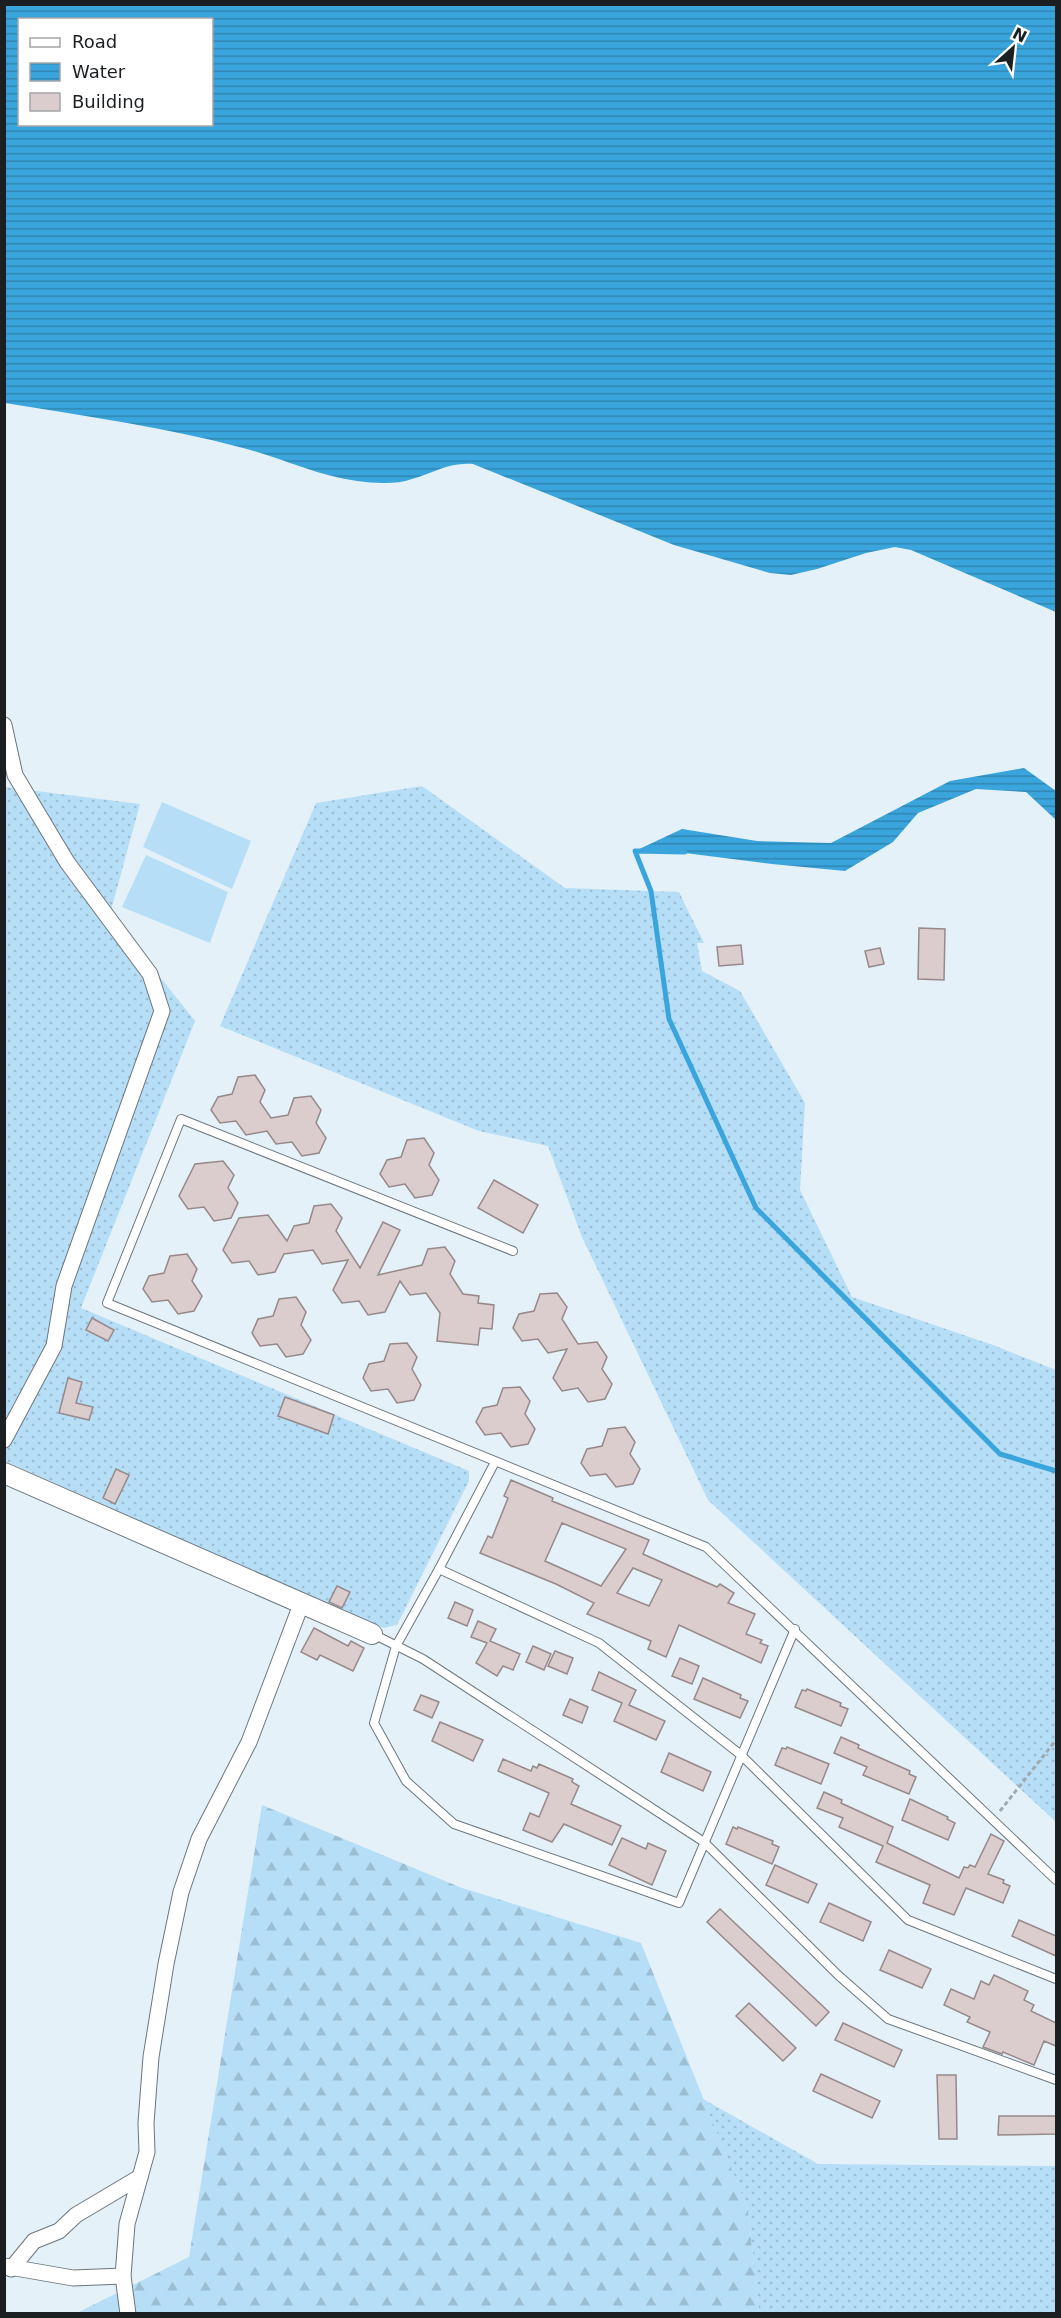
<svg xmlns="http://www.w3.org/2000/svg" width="1061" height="2318" font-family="'DejaVu Sans',sans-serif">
  <defs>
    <pattern id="grass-dots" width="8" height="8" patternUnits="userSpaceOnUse" patternTransform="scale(1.5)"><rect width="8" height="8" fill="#b6def7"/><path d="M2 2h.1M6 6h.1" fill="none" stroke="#9cbed3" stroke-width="1.8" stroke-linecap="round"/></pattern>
    <pattern id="forest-firs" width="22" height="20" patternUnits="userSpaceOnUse" patternTransform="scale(1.5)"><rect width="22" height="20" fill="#b6def7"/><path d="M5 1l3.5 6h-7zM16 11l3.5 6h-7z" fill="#9cbed3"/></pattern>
    <pattern id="water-rules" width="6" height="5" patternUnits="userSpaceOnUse" patternTransform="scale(1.5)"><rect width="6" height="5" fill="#3aa5dc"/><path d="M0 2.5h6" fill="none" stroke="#3086b2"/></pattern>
  </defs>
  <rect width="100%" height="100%" fill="#e4f1f8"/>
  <g fill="url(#grass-dots)">
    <path d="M 422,786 L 565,888 L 679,892 L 704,943 L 697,943 L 702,971 L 740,991 L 805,1103 L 800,1190 L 852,1297 L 993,1345 L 1056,1370 L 1056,1822 L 708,1500 L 582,1237 L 548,1146 L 479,1131 L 220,1026 L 316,803 Z"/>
    <path d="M 5,787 L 140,804 L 110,914 L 195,1021 L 81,1308 L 469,1471 L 469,1481 L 397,1625 L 383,1628 L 5,1461 Z"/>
    <path d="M 703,2099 L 818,2164 L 1056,2166 L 1056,2313 L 759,2313 L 748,2210 Z"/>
  </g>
  <path fill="url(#forest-firs)" d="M 262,1805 L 462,1888 L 641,1943 L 748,2210 L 759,2313 L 75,2314 L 189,2257 Z"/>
  <g fill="#b6def7">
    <path d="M 162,802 L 251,841 L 232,889 L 143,847 Z"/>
    <path d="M 146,855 L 228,892 L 210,943 L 122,907 Z"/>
  </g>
  <g fill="url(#water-rules)" fill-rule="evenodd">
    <path d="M 4,5 L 1056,5 L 1056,612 L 911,550 L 895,547 L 866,553 L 817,569 L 791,575 L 770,573 L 674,545 L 473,464 C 449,462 434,473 412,479 C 395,485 374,483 357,481 C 318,476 281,458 243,448 C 165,427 84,416 5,403 ZM 20,20 L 212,20 L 212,124 L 20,124 Z"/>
    <path d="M 1024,768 L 1056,791 L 1056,820 L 1026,792 L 976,789 L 918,813 L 893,842 L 845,871 L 772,864 L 677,852 L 635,851 L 682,829 L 757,841 L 831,843 L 950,781 Z"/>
  </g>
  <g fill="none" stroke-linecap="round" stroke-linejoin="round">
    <path stroke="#3aa5dc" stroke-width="5" d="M 685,852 L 635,851 L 651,891 L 669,1019 L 756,1208 L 1000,1454 L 1056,1471"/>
  </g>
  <g fill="#dbcccd" stroke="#97898a" stroke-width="1.5" fill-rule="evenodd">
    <path d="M 919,928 L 945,929 L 944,980 L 918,979 Z"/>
    <path d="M 741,945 L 743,964 L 719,966 L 717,947 Z"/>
    <path d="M 880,948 L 884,964 L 869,967 L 865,951 Z"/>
    <path d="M 255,1075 L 265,1090 L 260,1102 L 271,1118 L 288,1115 L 294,1098 L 311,1096 L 321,1110 L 316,1123 L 326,1138 L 319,1153 L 302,1156 L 292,1142 L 276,1144 L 267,1131 L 246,1135 L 236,1121 L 220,1123 L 211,1110 L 218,1097 L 232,1094 L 238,1077 Z"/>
    <path d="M 424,1138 L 434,1153 L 429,1165 L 439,1180 L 432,1195 L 415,1198 L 405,1184 L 389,1187 L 380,1174 L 387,1160 L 401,1157 L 407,1140 Z"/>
    <path d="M 223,1161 L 234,1175 L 228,1188 L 238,1203 L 231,1218 L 214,1221 L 204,1207 L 188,1209 L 179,1196 L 195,1164 Z"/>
    <path d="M 494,1180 L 538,1205 L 523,1233 L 478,1208 Z"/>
    <path d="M 331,1204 L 342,1218 L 336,1231 L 360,1268 L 383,1222 L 400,1230 L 378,1275 L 422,1265 L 428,1249 L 445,1247 L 455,1261 L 450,1274 L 463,1294 L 479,1296 L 478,1303 L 494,1305 L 492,1329 L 480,1328 L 478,1345 L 437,1341 L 440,1313 L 426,1293 L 410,1295 L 400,1281 L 385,1312 L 368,1315 L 359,1301 L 342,1303 L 333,1290 L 348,1260 L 322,1264 L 313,1250 L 284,1254 L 275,1272 L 258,1275 L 249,1261 L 232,1263 L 223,1250 L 239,1218 L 268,1215 L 287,1241 L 294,1226 L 309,1223 L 314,1206 Z"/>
    <path d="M 187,1254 L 197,1269 L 192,1281 L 202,1296 L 194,1311 L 178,1314 L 168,1300 L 152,1302 L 143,1289 L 149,1276 L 164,1273 L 170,1256 Z"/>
    <path d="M 557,1293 L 567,1307 L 562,1319 L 578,1344 L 597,1342 L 607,1357 L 602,1369 L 612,1384 L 605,1399 L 588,1402 L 578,1388 L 562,1391 L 553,1378 L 567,1349 L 548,1353 L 538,1339 L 522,1341 L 513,1328 L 519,1314 L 534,1311 L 540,1294 Z"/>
    <path d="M 296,1297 L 306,1312 L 301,1325 L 311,1340 L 303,1354 L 286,1357 L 277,1344 L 260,1346 L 252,1333 L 258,1319 L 273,1316 L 279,1299 Z"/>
    <path d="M 92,1318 L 114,1330 L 108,1341 L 86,1330 Z"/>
    <path d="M 407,1343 L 417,1357 L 412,1369 L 421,1385 L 414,1400 L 397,1403 L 388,1389 L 371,1391 L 363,1378 L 369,1364 L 384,1361 L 390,1344 Z"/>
    <path d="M 68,1378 L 82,1382 L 76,1403 L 93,1407 L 89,1420 L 59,1413 Z"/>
    <path d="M 520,1387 L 530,1401 L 525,1414 L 535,1429 L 528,1444 L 511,1447 L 501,1433 L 485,1435 L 476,1422 L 483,1408 L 497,1405 L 503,1388 Z"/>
    <path d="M 285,1397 L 334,1415 L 328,1434 L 278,1416 Z"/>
    <path d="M 625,1427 L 635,1442 L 630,1454 L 640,1469 L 633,1484 L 616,1487 L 606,1474 L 590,1476 L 581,1463 L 587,1449 L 602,1446 L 608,1429 Z"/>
    <path d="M 116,1469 L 129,1475 L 115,1504 L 103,1498 Z"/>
    <path d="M 511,1480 L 553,1498 L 552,1501 L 649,1540 L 643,1554 L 717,1587 L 720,1584 L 734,1593 L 728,1603 L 755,1614 L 746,1634 L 762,1640 L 760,1643 L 768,1646 L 761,1663 L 679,1625 L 666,1657 L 648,1649 L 651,1641 L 587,1614 L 594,1603 L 556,1584 L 480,1553 L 488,1536 L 492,1538 L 508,1498 L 504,1496 ZM 562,1523 L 626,1549 L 601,1586 L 545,1561 ZM 633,1568 L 662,1580 L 649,1606 L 617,1593 Z"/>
    <path d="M 337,1586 L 350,1592 L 342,1608 L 329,1602 Z"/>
    <path d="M 455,1602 L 473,1610 L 467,1626 L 448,1618 Z"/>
    <path d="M 478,1621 L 496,1629 L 490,1641 L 520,1654 L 513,1670 L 503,1666 L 497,1676 L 476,1663 L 487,1643 L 471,1637 Z"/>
    <path d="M 314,1628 L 348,1646 L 351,1641 L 364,1648 L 353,1671 L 320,1655 L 317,1660 L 301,1652 Z"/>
    <path d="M 533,1646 L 551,1654 L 544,1670 L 526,1662 Z"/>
    <path d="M 555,1651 L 573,1658 L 567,1674 L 548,1666 Z"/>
    <path d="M 680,1658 L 699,1666 L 692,1684 L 672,1676 Z"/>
    <path d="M 599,1672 L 636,1690 L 629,1705 L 665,1721 L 656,1740 L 614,1721 L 622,1703 L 592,1690 Z"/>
    <path d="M 703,1678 L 741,1695 L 740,1698 L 748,1701 L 740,1718 L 694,1699 Z"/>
    <path d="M 807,1689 L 841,1703 L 840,1706 L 848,1709 L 841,1726 L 795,1707 L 802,1690 L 806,1691 Z"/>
    <path d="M 421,1695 L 439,1702 L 432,1718 L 414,1710 Z"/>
    <path d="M 570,1699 L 588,1707 L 582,1723 L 563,1715 Z"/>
    <path d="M 440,1722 L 483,1740 L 473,1761 L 432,1741 Z"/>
    <path d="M 841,1737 L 859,1745 L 858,1748 L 910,1771 L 909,1774 L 916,1777 L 909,1794 L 863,1775 L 867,1767 L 834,1753 Z"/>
    <path d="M 787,1747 L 829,1764 L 821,1784 L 775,1765 L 782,1748 L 786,1749 Z"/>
    <path d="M 669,1753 L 711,1772 L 703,1791 L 661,1772 Z"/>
    <path d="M 503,1759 L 531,1771 L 533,1766 L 537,1768 L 539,1764 L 573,1779 L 572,1782 L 579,1786 L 571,1804 L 621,1826 L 612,1845 L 564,1824 L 552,1842 L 523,1830 L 530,1813 L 539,1817 L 549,1793 L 498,1771 Z"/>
    <path d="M 824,1792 L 842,1800 L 841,1803 L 893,1827 L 887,1843 L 959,1878 L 964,1867 L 968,1868 L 970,1865 L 975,1867 L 991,1834 L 1004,1841 L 988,1874 L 1004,1880 L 1003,1883 L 1010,1886 L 1003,1903 L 966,1888 L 954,1915 L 923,1903 L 930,1885 L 876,1862 L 883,1846 L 839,1827 L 843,1818 L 817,1808 Z"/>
    <path d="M 910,1799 L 948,1817 L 947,1819 L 955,1823 L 948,1840 L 902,1820 Z"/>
    <path d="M 733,1827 L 737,1829 L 738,1827 L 773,1841 L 772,1844 L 779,1847 L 772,1864 L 726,1844 Z"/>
    <path d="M 622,1838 L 646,1849 L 648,1843 L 666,1851 L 652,1885 L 609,1865 Z"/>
    <path d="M 775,1865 L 817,1884 L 808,1903 L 766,1885 Z"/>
    <path d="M 829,1903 L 871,1922 L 863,1941 L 820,1922 Z"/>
    <path d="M 720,1909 L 829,2012 L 816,2026 L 707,1922 Z"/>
    <path d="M 1019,1920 L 1056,1936 L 1056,1956 L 1012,1936 Z"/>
    <path d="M 889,1950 L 931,1969 L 922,1988 L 880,1970 Z"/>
    <path d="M 994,1975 L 1028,1991 L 1024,2000 L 1034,2005 L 1031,2011 L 1056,2023 L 1056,2046 L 1044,2041 L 1034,2065 L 1003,2052 L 1002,2054 L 983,2047 L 990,2032 L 967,2022 L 970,2017 L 944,2005 L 951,1989 L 974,1999 L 981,1981 L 989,1985 Z"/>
    <path d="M 749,2003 L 796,2048 L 783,2061 L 736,2016 Z"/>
    <path d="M 843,2023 L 902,2050 L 894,2067 L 835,2040 Z"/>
    <path d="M 821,2074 L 880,2101 L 872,2118 L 813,2091 Z"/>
    <path d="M 937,2075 L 956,2075 L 957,2139 L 939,2139 Z"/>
    <path d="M 999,2116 L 1056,2116 L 1056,2134 L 998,2135 Z"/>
  </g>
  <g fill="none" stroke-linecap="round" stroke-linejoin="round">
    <g stroke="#6b767d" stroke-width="10">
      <g id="service">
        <path d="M 513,1251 L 181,1119 L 107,1303 L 706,1547 L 1056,1880"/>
        <path d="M 495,1462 L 439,1569 L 396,1646 L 374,1723 L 406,1781 L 454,1824 L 679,1903 L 795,1629"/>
        <path d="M 439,1569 L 599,1643 L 741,1755 L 908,1920 L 1056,1979"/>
        <path d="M 373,1634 L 423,1659 L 704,1842 L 838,1975 L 888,2019 L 1056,2080"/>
      </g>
    </g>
    <g stroke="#6b767d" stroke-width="17">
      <g id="minor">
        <path d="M 4,725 L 15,775 L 67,862 L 150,974 L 162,1011 L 64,1286 L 54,1346 L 4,1440"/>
        <path d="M 4,2266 L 73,2278 L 123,2276"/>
        <path d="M 11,2269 L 34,2241 L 59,2231 L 76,2215 L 140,2177"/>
        <path d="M 128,2314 L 123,2276 L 127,2224 L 147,2152 L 146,2123 L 151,2057 L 166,1964 L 181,1892 L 199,1839 L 249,1742 L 302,1602"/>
      </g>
    </g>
    <g stroke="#6b767d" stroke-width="22">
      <path id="tertiary" d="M 4,1473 L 372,1634"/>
    </g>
    <path stroke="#9fa9ae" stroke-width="3" stroke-dasharray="4.5 3" stroke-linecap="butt" d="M 1000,1811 L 1056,1740"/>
    <use href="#service" stroke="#fff" stroke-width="8"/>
    <use href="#minor" stroke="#fff" stroke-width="15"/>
    <use href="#tertiary" stroke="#fff" stroke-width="20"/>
  </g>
  <rect width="1061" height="2318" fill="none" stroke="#1b1f22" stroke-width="12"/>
  <rect x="18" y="18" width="195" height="108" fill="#ffffff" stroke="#a4a5a7" stroke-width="1.5"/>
  <rect x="30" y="38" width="30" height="9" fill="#ffffff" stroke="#a4a5a7" stroke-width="1.5"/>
  <text x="72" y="48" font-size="18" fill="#1b1f22">Road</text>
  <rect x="30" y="63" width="30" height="18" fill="url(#water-rules)" stroke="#a4a5a7" stroke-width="1.5"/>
  <text x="72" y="78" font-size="18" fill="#1b1f22">Water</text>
  <rect x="30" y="93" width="30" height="18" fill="#dbcccd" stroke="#a4a5a7" stroke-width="1.5"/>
  <text x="72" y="108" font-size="18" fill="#1b1f22">Building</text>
  <g transform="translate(1013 48) rotate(27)" stroke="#ffffff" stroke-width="4.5" paint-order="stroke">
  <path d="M0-4.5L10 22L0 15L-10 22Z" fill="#1b1f22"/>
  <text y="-9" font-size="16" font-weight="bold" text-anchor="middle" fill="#1b1f22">N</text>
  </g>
</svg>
